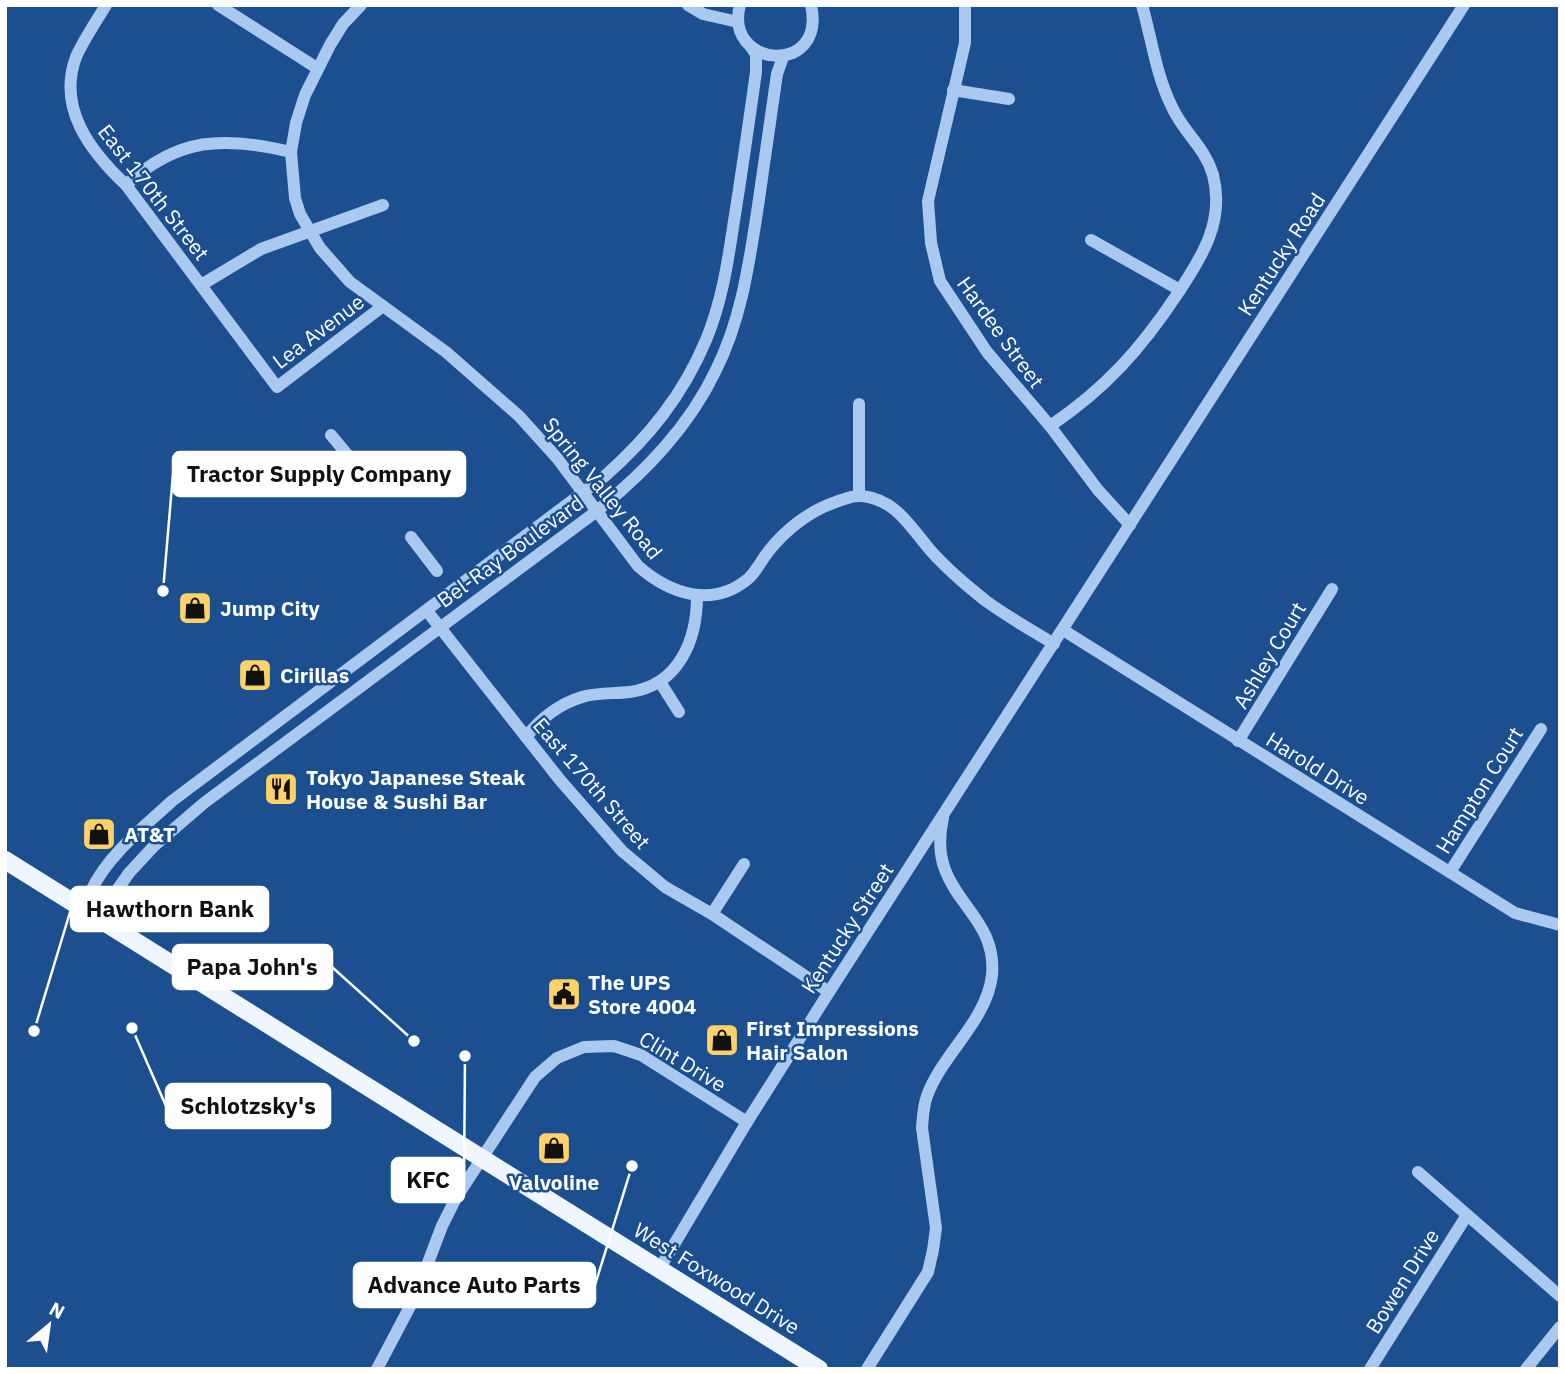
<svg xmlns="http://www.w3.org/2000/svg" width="1565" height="1374" font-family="'IBM Plex Sans',sans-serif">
  <rect width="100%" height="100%" fill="#1b4f8f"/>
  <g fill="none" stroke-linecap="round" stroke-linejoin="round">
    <g stroke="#a9c9ee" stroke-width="12">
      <path d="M 106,5 C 96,22 84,39 76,57 C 57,108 90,151 126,185 L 277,387 L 383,306"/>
      <path d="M 218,5 L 317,68"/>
      <path d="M 361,5 L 343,24 L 330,45 L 305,95 L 296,123 L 291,152 L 295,198 L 300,214 L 320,248 L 350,282 L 446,352 L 519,416 L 557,458 L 638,566 C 670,594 713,609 749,578 C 757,570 761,561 768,552 C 785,530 809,511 836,502 C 844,499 852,495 862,496 C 897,500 910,527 931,551 C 947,569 967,586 986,601 C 1008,617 1031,630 1054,644"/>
      <path d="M 688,5 L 703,14 L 738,22"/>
      <path d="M 740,5 C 723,68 827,77 811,5"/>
      <path d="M 965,5 L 965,43 L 928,201 L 931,243 L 940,281 L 987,352 L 1050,426 L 1098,490 L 1130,525"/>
      <path d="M 953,90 L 1009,99"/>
      <path d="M 126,185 C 178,137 224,136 291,152"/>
      <path d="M 1091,240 L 1180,290"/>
      <path d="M 201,285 L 261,249 L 383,205"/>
      <path d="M 859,404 L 859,496"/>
      <path d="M 1050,426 C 1105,389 1141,349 1178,293 C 1202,257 1225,221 1213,175 C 1205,147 1183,132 1172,107 C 1156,75 1152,40 1142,5"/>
      <path d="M 331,435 L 356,465"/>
      <path d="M 411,537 L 437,571"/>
      <path d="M 427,611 L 560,780 L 622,851 L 665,887 L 712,914 L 829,992"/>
      <path d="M 1063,630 L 1515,913 L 1560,925"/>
      <path d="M 660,682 L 679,712"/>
      <path d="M 526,737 C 541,718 559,704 582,697 C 598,692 614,694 630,692 C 679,685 697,640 697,596"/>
      <path d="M 1238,741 L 1332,589"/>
      <path d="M 1450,872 L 1541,729"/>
      <path d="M 88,912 L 108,903 L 129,873 L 154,846 L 204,803 L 597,511 C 645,472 689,427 716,370 C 742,318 749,263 758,206 C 764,162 771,118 777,74 L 783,57"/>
      <path d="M 88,912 C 89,906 88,897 91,891 C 108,855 144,827 172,801 L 605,476 C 649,437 683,395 706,340 C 722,302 728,261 734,221 C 742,171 749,122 756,72 L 756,54 L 751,47"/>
      <path d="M 712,914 L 744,864"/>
      <path d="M 1418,1172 L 1560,1296"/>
      <path d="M 660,1268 L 747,1122 L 829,992 L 1464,5"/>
      <path d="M 377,1369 L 415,1297 L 442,1226 L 456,1198 L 535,1077 L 557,1058 L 584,1047 L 614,1046 L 641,1055 L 747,1122"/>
      <path d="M 867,1369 L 928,1272 L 933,1250 L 936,1228 L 922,1128 C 923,1117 923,1107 927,1096 C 942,1054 987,1021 992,975 C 998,908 925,897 943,818"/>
      <path d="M 1370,1369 L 1467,1215"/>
      <path d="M 1526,1369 L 1560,1327"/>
    </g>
    <path stroke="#f0f6ff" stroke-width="18" d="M 5,860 L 819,1369"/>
  </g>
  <defs>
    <g id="shop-square" transform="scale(1.75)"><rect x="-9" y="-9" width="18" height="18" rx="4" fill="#ffd166" stroke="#1b4f8f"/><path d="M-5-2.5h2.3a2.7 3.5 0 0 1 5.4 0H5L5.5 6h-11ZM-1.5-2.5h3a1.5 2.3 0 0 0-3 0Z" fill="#111"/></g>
    <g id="restaurant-square" transform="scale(1.75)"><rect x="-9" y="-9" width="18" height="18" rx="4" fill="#ffd166" stroke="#1b4f8f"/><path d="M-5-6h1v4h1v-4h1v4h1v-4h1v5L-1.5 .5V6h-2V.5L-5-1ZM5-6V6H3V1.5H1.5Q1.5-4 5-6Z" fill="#111"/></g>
    <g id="civic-square" transform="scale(1.75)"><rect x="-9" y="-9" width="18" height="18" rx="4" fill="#ffd166" stroke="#1b4f8f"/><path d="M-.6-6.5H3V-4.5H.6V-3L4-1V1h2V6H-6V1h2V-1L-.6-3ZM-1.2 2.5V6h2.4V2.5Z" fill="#111"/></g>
  </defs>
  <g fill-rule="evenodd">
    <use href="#shop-square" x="195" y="608"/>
    <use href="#shop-square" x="255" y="675"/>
    <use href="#restaurant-square" x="281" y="789"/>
    <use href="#shop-square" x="99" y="834"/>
    <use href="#civic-square" x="564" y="994"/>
    <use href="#shop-square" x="722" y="1040"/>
    <use href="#shop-square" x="554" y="1148"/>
  </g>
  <g text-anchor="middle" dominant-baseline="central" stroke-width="5" stroke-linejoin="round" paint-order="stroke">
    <g font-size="21" fill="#fff" stroke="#1b4f8f">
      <text transform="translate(154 192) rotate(52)">East 170th Street</text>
      <text transform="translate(1281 254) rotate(-57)">Kentucky Road</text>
      <text transform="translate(318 331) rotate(-37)">Lea Avenue</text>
      <text transform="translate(1001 332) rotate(54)">Hardee Street</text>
      <text transform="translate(603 488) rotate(51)">Spring Valley Road</text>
      <text transform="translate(510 551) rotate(-36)">Bel-Ray Boulevard</text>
      <text transform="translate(1269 655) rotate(-59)">Ashley Court</text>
      <text transform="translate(1318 768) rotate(32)">Harold Drive</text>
      <text transform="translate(592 783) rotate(49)">East 170th Street</text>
      <text transform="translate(1479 790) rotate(-58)">Hampton Court</text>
      <text transform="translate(847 928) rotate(-57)">Kentucky Street</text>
      <text transform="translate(683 1061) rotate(31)">Clint Drive</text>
      <text transform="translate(717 1278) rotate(32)">West Foxwood Drive</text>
      <text transform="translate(1402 1281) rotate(-58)">Bowen Drive</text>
    </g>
    <g font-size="21" font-weight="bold" fill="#fff" stroke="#1b4f8f" text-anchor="start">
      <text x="220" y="608">Jump City</text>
      <text x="280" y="675">Cirillas</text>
      <text x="306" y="777">Tokyo Japanese Steak<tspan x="306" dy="24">House &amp; Sushi Bar</tspan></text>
      <text x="124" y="834">AT&amp;T</text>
      <text x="588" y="982">The UPS<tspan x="588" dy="24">Store 4004</tspan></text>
      <text x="746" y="1028">First Impressions<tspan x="746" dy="24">Hair Salon</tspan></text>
      <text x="554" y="1182" text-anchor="middle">Valvoline</text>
    </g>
  </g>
  <path fill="none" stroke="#fff" stroke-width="2.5" d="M163 591L173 474M34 1031L71 909M414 1041L332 967M132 1028L166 1106M465 1056L464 1180M632 1166L595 1285"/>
  <g fill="#fff" stroke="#1b4f8f" stroke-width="2.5">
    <circle cx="163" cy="591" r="7"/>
    <circle cx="34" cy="1031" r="7"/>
    <circle cx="414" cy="1041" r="7"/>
    <circle cx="132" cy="1028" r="7"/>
    <circle cx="465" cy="1056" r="7"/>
    <circle cx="632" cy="1166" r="7"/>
  </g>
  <g fill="#fff" stroke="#fff" stroke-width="2.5">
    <rect x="173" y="452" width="292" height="44" rx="7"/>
    <rect x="71" y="887" width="197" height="44" rx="7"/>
    <rect x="173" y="945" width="159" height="44" rx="7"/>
    <rect x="166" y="1084" width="164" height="44" rx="7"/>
    <rect x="392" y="1158" width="72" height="44" rx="7"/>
    <rect x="354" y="1263" width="241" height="44" rx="7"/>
  </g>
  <g font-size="23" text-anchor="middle" font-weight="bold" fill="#111">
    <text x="319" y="482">Tractor Supply Company</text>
    <text x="170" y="917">Hawthorn Bank</text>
    <text x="252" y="975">Papa John's</text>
    <text x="248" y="1114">Schlotzsky's</text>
    <text x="428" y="1188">KFC</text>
    <text x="474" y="1293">Advance Auto Parts</text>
  </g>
  <rect width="1565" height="1374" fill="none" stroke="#ffffff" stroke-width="14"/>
  <g transform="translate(49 1325) rotate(29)" stroke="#1b4f8f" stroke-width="5" paint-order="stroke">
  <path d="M0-5L12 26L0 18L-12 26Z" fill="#ffffff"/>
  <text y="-10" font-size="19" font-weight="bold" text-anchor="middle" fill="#ffffff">N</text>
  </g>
</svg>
